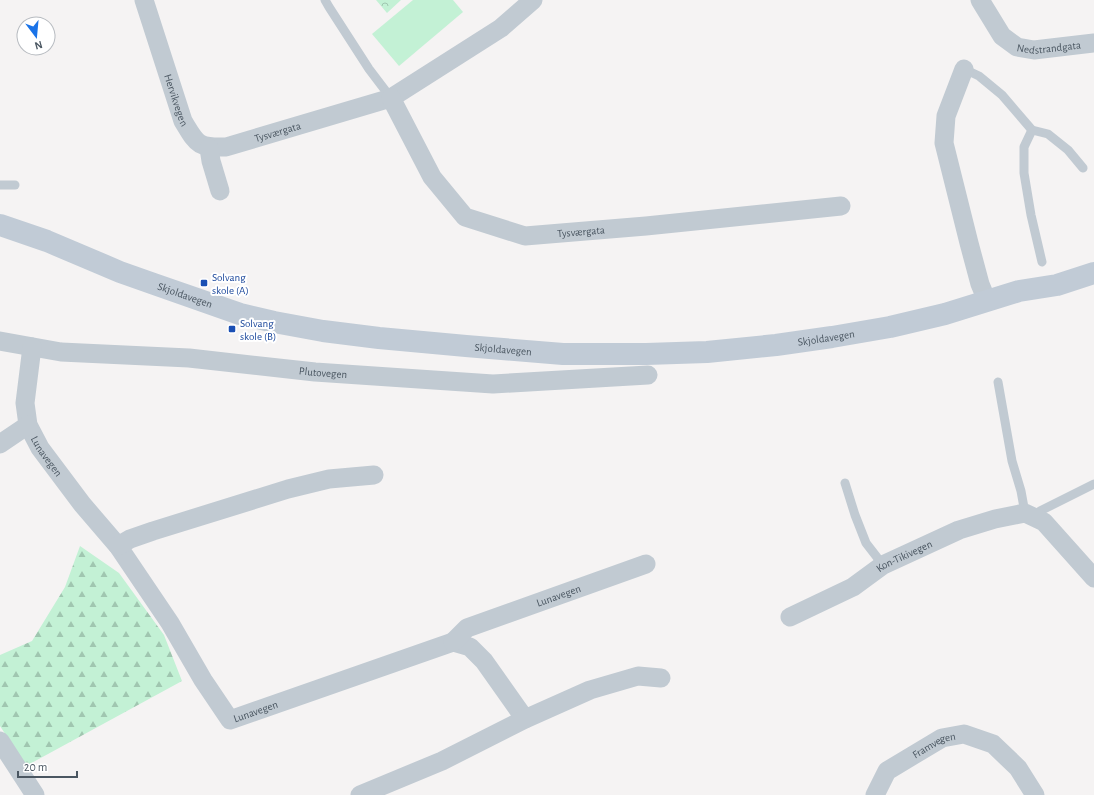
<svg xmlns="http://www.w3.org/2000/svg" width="1094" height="795" font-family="'Alegreya Sans',sans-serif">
  <defs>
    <pattern id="forest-firs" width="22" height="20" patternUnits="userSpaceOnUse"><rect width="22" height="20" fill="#c3f1d5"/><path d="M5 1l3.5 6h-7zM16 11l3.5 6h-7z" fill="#a0c6b0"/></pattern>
    <pattern id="park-crowns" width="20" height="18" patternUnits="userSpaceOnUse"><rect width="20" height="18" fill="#c3f1d5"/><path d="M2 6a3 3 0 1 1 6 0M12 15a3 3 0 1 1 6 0" fill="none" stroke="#a0c6b0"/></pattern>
  </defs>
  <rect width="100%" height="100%" fill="#f5f3f3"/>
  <path fill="url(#forest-firs)" d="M 80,546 L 119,573 L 164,635 L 182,681 L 26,766 L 0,726 L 0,655 L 32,641 L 65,587 Z"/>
  <path fill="url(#park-crowns)" d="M 376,0 L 401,0 L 387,13 Z"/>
  <path fill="#c3f1d5" d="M 413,0 L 453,0 L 463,12 L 399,66 L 372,34 Z"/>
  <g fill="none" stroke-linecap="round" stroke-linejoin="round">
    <g stroke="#c1cad2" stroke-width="9">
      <path d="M 325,0 L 329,7 L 369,69 L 391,98"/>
      <path d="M 964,69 L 979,76 L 1002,95 L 1032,130 L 1048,134 L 1068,150 L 1083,168"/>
      <path d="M 1032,130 L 1024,147 L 1024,173 L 1031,215 L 1042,262"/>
      <path d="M 0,185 L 15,185"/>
      <path d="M 998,382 L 1012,461 L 1021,491 L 1025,513"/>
      <path d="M 845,483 L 855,515 L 866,543 L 883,565"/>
      <path d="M 1037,518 L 1040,511 L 1094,484"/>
    </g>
    <g stroke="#c1cad2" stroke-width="19">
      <path id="s1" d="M 144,0 L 183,121 C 197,144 197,148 226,147 L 391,98 L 501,28 L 533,0"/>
      <path id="s2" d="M 980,0 L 1002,36 L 1017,47 L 1034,50 L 1094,43"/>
      <path d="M 964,69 L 946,116 L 944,143 L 969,243 L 980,284 L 987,301"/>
      <path id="s3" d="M 391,98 L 432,177 L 465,217 L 525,236 L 646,226 L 841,206"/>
      <path d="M 209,148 L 211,161 L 220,191"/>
      <path id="s4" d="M 0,341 L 61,352 L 189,358 L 315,372 L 493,384 L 648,375"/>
      <path id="s5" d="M 32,347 L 25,403 L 28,425 L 40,448 L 82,504 L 118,546 L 170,623 L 203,680 L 230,720 L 453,642 L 470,647 L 484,661 L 525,719"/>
      <path d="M 0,444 L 28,425"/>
      <path d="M 118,546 L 130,539 L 153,531 L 288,489 L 329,479 L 374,475"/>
      <path id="s6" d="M 790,617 L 853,587 L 883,565 L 959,530 L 995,519 L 1025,513 L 1044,522 L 1094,578"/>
      <path id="s7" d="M 453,642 L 467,628 L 646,564"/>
      <path d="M 0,741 L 35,795"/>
      <path d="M 360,795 L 442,761 L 525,719 L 590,690 L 638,676 L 661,678"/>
      <path id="s8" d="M 875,795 L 887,771 L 942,738 L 964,734 L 993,744 L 1018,768 L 1035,795"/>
    </g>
    <path stroke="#c1cbd6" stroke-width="22" id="s9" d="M 0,225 L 47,241 L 120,272 L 154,284 L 240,314 L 274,322 L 323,331 L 379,338 L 466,346 L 563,354 L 646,354 L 707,352 L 776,345 L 832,337 L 890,327 L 945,314 L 1019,291 L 1057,285 L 1094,273"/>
  </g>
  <g fill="#1a4fb4" stroke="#fff" stroke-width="1.5">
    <rect x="200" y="279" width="8" height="8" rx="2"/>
    <rect x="228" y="325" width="8" height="8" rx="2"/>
  </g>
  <g text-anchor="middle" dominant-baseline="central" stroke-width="4" stroke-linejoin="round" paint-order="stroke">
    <g font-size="11" fill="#4a5661" stroke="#fff">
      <text stroke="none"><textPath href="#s2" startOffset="93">Nedstrandgata</textPath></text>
      <text stroke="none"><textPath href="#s1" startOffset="105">Hervikvegen</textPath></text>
      <text stroke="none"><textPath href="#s1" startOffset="236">Tysværgata</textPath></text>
      <text stroke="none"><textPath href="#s3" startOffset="260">Tysværgata</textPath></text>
      <text stroke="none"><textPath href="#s9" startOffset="198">Skjoldavegen</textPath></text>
      <text stroke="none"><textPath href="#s9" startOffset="846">Skjoldavegen</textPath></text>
      <text stroke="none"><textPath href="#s9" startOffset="522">Skjoldavegen</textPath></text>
      <text stroke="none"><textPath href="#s4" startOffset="325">Plutovegen</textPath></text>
      <text stroke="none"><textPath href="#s5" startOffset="115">Lunavegen</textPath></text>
      <text stroke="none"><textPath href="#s6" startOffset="130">Kon-Tikivegen</textPath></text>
      <text stroke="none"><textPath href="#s7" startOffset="117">Lunavegen</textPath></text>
      <text stroke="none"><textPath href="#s5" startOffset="464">Lunavegen</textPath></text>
      <text stroke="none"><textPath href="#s8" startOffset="81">Framvegen</textPath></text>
    </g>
    <g font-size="11" fill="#164399" stroke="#fff" text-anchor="start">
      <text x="212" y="277">Solvang<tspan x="212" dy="13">skole (A)</tspan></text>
      <text x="240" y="323">Solvang<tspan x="240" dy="13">skole (B)</tspan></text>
    </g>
  </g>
  <g transform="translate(36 36) rotate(164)"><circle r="19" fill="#ffffff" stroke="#b7bbc0"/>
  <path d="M0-3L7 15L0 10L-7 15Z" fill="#1a73e8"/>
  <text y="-6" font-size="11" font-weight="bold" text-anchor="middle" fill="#4a5661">N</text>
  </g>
  <path d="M18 771v6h59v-6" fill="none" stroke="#4a5661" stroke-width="2"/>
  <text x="24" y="771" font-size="12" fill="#4a5661" stroke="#ffffff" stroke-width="3" paint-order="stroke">20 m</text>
</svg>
